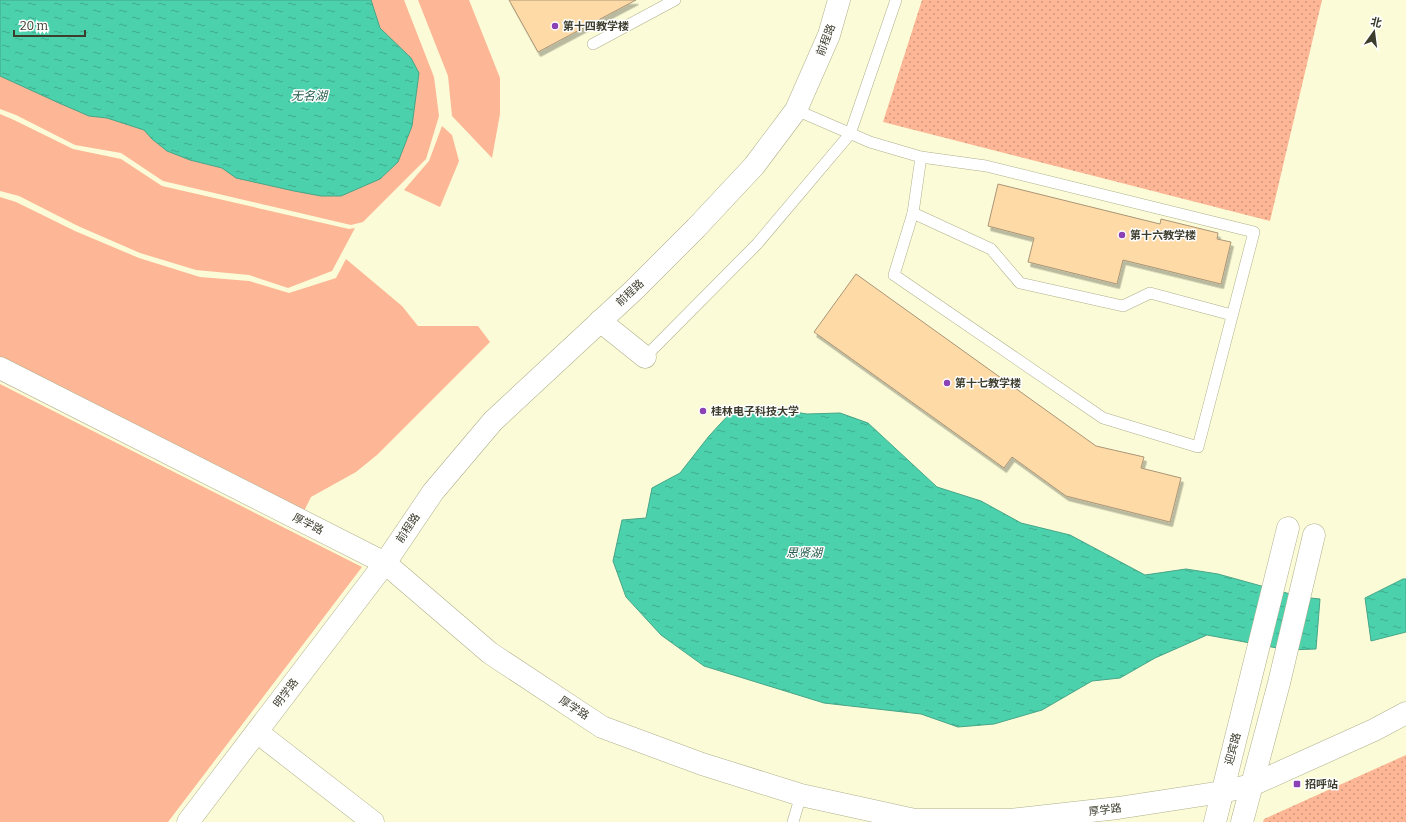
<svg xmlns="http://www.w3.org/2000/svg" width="1406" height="822" font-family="Bitter,'Noto Sans SC',serif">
  <defs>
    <pattern id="park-dots" width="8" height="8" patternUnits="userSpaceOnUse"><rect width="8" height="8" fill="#fdb696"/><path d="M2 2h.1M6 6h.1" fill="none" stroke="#ce957b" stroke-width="1.8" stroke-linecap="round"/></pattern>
    <pattern id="water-ripples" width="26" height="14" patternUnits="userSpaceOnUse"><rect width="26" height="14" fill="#4bd2ad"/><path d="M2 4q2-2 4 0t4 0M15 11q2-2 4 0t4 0" fill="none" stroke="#40ac8d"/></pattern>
    <filter id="shadow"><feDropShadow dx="2.5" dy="4.5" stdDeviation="0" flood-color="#0004"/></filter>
  </defs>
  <rect width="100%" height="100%" fill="#fbfcd7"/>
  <g fill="#fdb696">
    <path d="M 0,0 L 404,0 L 434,77 L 439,116 L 426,159 L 363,222 L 351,225 L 163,181 L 121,153 L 75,145 L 16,115 L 0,109 Z"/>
    <path d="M 418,0 L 469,0 L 500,78 L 500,114 L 492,158 L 452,116 L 448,76 Z"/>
    <path d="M 0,114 L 14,120 L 73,149 L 121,159 L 162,186 L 349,229 L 355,228 L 332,271 L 288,288 L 249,275 L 196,270 L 140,253 L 78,226 L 19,196 L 0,191 Z"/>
    <path d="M 442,126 L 452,135 L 459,161 L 440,207 L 404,190 L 429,161 Z"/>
    <path d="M 0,197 L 16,202 L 75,231 L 139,258 L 200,277 L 249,281 L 289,293 L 336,278 L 346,259 L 402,306 L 418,326 L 478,326 L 490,342 L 377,455 L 356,472 L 311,497 L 302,515 L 0,359 Z"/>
    <path d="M 0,384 L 362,567 L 168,822 L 0,822 Z"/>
  </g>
  <g fill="url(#park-dots)">
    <path d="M 922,0 L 1322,0 L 1270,221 L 883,122 Z"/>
    <path d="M 1406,755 L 1406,822 L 1263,822 L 1264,819 Z"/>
  </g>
  <g fill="url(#water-ripples)" stroke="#47a587">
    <path d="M 0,0 L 371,0 L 380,28 L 411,58 L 419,73 L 412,126 L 398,162 L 380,179 L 341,196 L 321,196 L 294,191 L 236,178 L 222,168 L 190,160 L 167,151 L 152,139 L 144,130 L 107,118 L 89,116 L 59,103 L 0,76 Z"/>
    <path d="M 758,406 L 807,414 L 840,413 L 868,423 L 937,487 L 981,501 L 1021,523 L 1070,535 L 1145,575 L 1186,569 L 1218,574 L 1301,597 L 1320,599 L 1316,649 L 1288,650 L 1207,635 L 1155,658 L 1120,678 L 1092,681 L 1042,710 L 994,724 L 958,727 L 921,714 L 824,703 L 704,666 L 661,635 L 626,597 L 613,561 L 622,520 L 646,518 L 652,488 L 680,473 L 709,436 L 733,410 Z"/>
    <path d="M 1403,579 L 1406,579 L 1406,632 L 1371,641 L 1365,598 Z"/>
  </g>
  <g fill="#fedaa7" stroke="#aa9577" filter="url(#shadow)">
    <path d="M 509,0 L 636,0 L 538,52 Z"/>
    <path d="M 998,184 L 1160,224 L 1161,219 L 1218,233 L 1217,239 L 1231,242 L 1221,284 L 1123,260 L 1117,284 L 1028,262 L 1034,238 L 988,226 Z"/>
    <path d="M 856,274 L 1096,446 L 1144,457 L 1141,468 L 1181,478 L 1170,522 L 1066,496 L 1012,457 L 1004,468 L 814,332 Z"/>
  </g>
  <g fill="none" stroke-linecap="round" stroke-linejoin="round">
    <g stroke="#afaf8c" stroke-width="12">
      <g id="service">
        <path d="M 593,44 L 675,0"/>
        <path d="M 796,110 L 870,142 L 921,157 L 986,166 L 1254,232 L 1198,447 L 1103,418 L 894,275 L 913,213 L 921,157"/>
        <path d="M 913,213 L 991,249 L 1020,283 L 1123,306 L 1150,293 L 1232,315"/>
        <path d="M 645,357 L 757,244 L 850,134 L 896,0"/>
        <path d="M 793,822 L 801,795"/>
      </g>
    </g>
    <g stroke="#afaf8c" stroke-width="23">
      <g id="minor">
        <path d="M 600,321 L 645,357"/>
        <path d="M 0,368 L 385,563 L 490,653 L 602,727 L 702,764 L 801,795 L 915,820 L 1010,820 L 1118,808 L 1222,792 L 1252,785 L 1374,730 L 1406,713"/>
        <path d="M 257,732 L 373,822"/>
        <path d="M 188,822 L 385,563 L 433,492 L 493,421 L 634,290 L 696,228 L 754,166 L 796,110 L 829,35 L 839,0"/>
        <path d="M 1215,822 L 1288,528"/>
        <path d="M 1242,822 L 1279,683 L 1314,535"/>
      </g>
    </g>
    <use href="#service" stroke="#fff" stroke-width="11"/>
    <use href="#minor" stroke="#fff" stroke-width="22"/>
  </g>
  <g fill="#8a42b4" stroke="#fff" stroke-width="1.5">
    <circle cx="555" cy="26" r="4"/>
    <circle cx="1122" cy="235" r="4"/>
    <circle cx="947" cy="383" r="4"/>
    <circle cx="703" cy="411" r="4"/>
    <rect x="1293" y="780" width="8" height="8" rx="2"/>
  </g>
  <g text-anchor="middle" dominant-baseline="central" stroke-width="3" stroke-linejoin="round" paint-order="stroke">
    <g font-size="11" font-weight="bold" fill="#3d3d2e" stroke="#fff" text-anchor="start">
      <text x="563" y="26">第十四教学楼</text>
      <text x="1130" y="235">第十六教学楼</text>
      <text x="955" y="383">第十七教学楼</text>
      <text x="711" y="411">桂林电子科技大学</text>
      <text x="1305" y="784">招呼站</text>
    </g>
    <g font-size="11" fill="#3d3d2e" stroke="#fff">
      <text transform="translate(826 40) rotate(-69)">前程路</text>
      <text transform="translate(630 293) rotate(-43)">前程路</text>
      <text transform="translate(308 524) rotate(27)">厚学路</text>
      <text transform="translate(408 528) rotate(-56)">前程路</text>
      <text transform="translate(286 693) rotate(-53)">明学路</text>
      <text transform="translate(574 708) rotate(33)">厚学路</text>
      <text transform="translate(1233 749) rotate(-75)">迎宾路</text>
      <text transform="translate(1105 810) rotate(-7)">厚学路</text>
    </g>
    <g font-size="12" font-style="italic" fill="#265c4c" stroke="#fff">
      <text x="309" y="96">无名湖</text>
      <text x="804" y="553">思贤湖</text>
    </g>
  </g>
  <g transform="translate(1374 32) rotate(14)" stroke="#ffffff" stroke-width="3" paint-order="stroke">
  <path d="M0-3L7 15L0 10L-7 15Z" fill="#3d3d2e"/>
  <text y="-6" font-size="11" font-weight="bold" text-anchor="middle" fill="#3d3d2e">北</text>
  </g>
  <path d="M14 30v6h71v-6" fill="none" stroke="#3d3d2e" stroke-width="2"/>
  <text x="20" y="30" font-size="12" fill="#3d3d2e" stroke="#ffffff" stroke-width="3" paint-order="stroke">20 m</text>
</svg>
